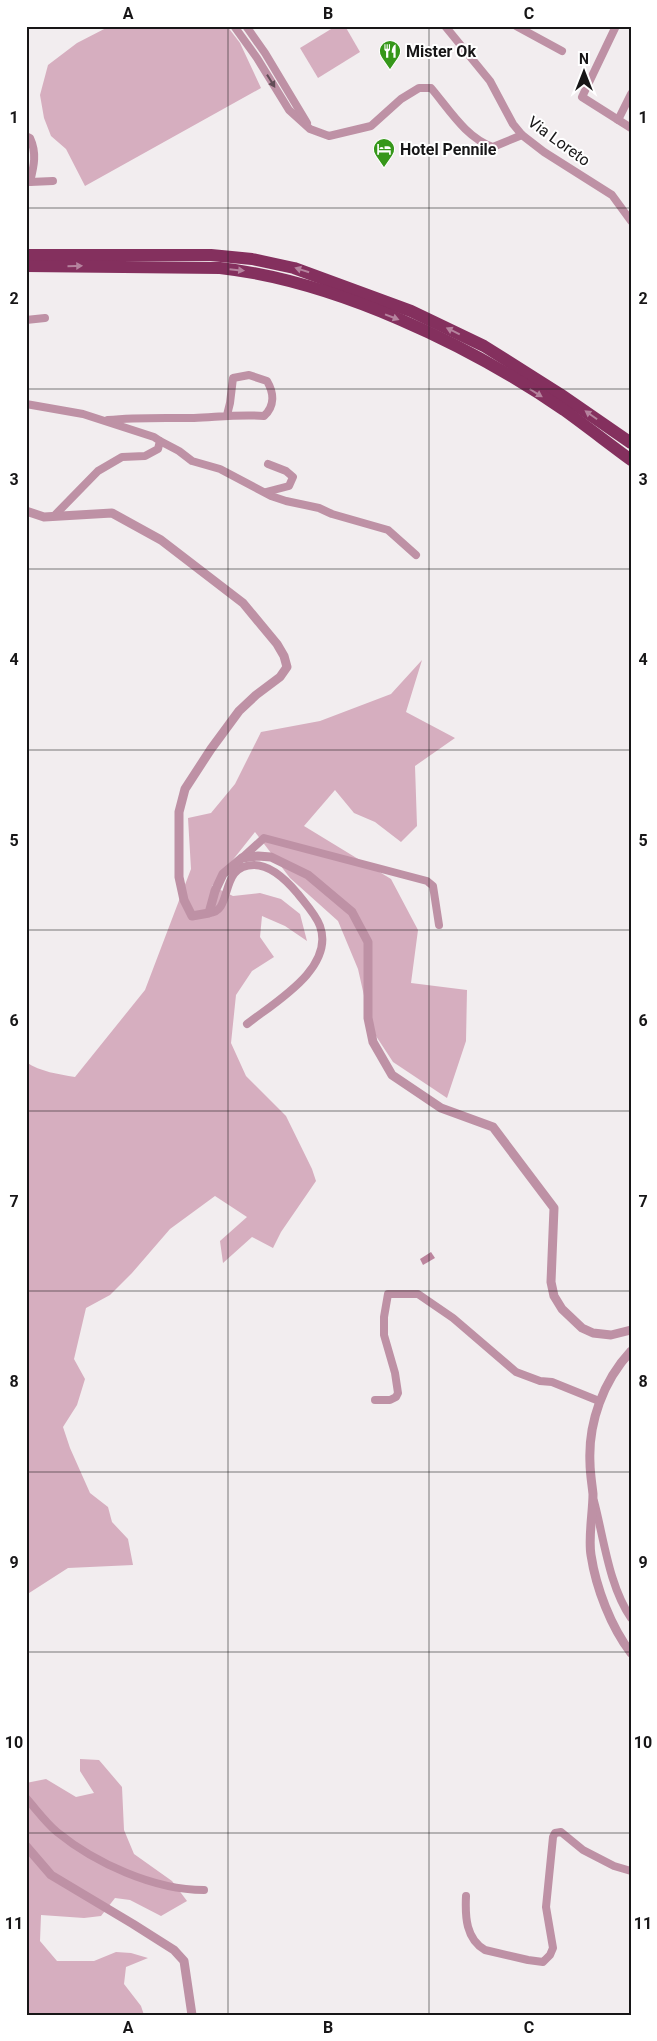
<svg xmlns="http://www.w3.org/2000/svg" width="657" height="2041" font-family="Roboto,sans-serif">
  <rect width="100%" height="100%" fill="#f2edef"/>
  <g fill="#d6aebf">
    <path d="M 110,26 L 227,26 L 240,43 L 261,88 L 85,186 L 66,149 L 51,136 L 44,118 L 40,95 L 48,65 L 77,43 Z"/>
    <path d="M 336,26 L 345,26 L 360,52 L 318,78 L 300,48 Z"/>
    <path d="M 422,660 L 406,712 L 455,738 L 415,766 L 417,826 L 401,842 L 375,822 L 354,813 L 335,790 L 304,826 L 391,879 L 418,930 L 411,983 L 467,990 L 466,1041 L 447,1098 L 393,1062 L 376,1036 L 367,1009 L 358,969 L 338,921 L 290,878 L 255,832 L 212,886 L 233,896 L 260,893 L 281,899 L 300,914 L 307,941 L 285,926 L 262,916 L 260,937 L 274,957 L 252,971 L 236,995 L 231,1043 L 246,1076 L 286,1116 L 312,1169 L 316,1181 L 281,1232 L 273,1248 L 252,1237 L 223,1263 L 220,1241 L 247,1217 L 215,1196 L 170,1229 L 132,1273 L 110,1295 L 86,1308 L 74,1359 L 85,1379 L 77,1405 L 63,1427 L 70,1448 L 90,1493 L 108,1507 L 112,1522 L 128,1539 L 133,1565 L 68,1568 L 26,1595 L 26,1062 C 41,1072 58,1074 75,1077 L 145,990 L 191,869 L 188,818 L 211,813 L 235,784 L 261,732 L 320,721 L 391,694 Z"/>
    <path d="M 80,1759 L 99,1760 L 122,1787 L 124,1830 L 134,1854 L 172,1881 L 187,1901 L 161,1916 L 130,1900 L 115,1898 L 101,1916 L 84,1918 L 41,1915 L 40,1941 L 57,1961 L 94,1961 L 116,1952 L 131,1953 L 148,1958 L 126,1967 L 124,1984 L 141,2006 L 144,2015 L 26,2015 L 26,1783 L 46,1779 L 76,1797 L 94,1793 L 80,1771 Z"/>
  </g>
  <path fill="#bc859e" d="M 431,1252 L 435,1258 L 423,1265 L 420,1259 Z"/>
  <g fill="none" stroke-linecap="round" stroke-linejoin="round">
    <g stroke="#be91a5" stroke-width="8">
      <path d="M 234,26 L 257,58 L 289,110 L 310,129 L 329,136 L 371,126 L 401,99 L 419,88 L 431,88 C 449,109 466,138 493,147 L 522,135"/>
      <path d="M 246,26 L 265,53 L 307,123"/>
      <path d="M 445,26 L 490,81 L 513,124 L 522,135 L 544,152 L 612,195 L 631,221"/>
      <path d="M 516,26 L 562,51"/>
      <path d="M 616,26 L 582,97 L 631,128"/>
      <path d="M 618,120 L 631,94"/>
      <path d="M 26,136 L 30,138 C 37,153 34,166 30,182 L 26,182"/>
      <path d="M 30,182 L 53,181"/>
      <path d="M 26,320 L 45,318"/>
      <path d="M 26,404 L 83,414 L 154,437 L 160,441 L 158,449 L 145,456 L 122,457 L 98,471 L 54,516"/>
      <path d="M 108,420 C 137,417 165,418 194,418 C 218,417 240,414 264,416 C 275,406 274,393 267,381 L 249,375 L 233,378 L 230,403 L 227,415"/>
      <path d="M 160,441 L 179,451 L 192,461 L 220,469 L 271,496 L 286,501 L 319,508 L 332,514 L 388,530 L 416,555"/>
      <path d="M 266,492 L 289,486 L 293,477 L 286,471 L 268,464"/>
      <path d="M 242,858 L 264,838 L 427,881 L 433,886 L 439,925"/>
      <path d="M 209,913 C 234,912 218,865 254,865 C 272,865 288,882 298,894 C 305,903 316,915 320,926 C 335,968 275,1002 247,1024"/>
      <path d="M 375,1400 L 390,1400 L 396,1397 L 398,1393 L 395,1373 L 384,1335 L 384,1317 L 388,1294 L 418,1294 L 453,1318 L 516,1372 L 540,1381 L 552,1382 L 599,1401"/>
      <path d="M 594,1501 C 604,1539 609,1586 631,1618"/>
      <path d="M 26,1798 C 36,1809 46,1823 57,1832 C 95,1863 154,1890 204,1890"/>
      <path d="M 466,1896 C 465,1917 466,1939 485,1950 L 528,1960 L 543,1962 L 550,1955 L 553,1948 L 546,1907 L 553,1837 L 555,1833 L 561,1832 L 583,1850 L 614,1866 L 631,1871"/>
    </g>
    <g stroke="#be91a5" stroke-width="9">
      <path d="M 26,511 L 44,517 L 112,513 L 161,540 L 243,603 L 277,644 L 284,656 L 287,667 L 280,677 L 256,695 L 239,711 L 211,749 L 185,789 L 179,812 L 179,877 L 184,900 L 192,916 L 209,913 L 215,891 L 223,874 L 242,858 L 258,856 L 271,857 L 308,875 L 352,912 L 368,942 L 368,1018 L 373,1042 L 392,1075 L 441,1108 L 493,1127 L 554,1208 L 551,1282 L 554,1296 L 562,1309 L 582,1328 L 593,1333 L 611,1335 L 631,1330"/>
      <path d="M 631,1351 C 603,1381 588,1423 590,1463 C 590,1473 592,1484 593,1494 C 593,1512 588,1538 591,1555 C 596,1588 611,1627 631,1653"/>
      <path d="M 26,1846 L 51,1875 L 133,1924 L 174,1950 L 184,1961 L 192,2015"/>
    </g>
    <g stroke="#84305e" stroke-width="12">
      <path d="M 26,255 L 211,255 L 252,259 L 294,268 L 411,311 L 484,346 L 560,394 L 631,443"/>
      <path d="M 26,266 L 220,268 C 335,281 468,344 564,410 C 586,426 608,443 631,460"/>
    </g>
  </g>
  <defs><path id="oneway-solid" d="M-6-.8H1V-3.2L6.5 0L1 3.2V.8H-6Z" transform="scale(1.25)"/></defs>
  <use fill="#624d57" href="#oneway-solid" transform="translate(271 81) rotate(58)"/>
  <g fill="#b5839e">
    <use href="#oneway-solid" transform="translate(75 266) rotate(-1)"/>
    <use href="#oneway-solid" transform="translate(237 270) rotate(6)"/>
    <use href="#oneway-solid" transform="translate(302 270) rotate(-162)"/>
    <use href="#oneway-solid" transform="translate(392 317) rotate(21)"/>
    <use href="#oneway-solid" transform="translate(453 331) rotate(-154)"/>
    <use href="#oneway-solid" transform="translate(536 393) rotate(32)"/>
    <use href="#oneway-solid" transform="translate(591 415) rotate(-145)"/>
  </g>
  <path fill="none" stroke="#171617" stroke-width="1" stroke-opacity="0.55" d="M 228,26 L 228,2015M 429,26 L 429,2015M 26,208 L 631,208M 26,389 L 631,389M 26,569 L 631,569M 26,750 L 631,750M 26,930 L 631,930M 26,1111 L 631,1111M 26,1291 L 631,1291M 26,1472 L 631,1472M 26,1652 L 631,1652M 26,1833 L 631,1833"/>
  <defs>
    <g id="restaurant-pin" transform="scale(1.125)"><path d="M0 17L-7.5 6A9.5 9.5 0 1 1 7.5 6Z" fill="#36971a" stroke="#fff"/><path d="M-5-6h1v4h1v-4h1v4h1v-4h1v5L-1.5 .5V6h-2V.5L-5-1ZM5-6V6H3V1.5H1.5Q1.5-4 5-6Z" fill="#fff"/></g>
    <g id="hotel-pin" transform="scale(1.125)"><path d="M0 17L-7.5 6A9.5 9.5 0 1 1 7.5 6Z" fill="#36971a" stroke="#fff"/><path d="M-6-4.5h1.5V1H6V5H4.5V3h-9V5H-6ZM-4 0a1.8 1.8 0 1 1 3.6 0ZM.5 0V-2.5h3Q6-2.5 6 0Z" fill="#fff"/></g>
  </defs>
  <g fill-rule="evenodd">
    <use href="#restaurant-pin" x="390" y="51"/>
    <use href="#hotel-pin" x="384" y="149"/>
  </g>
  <g text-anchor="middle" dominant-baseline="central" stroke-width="4" stroke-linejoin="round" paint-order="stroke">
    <g font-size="16" font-weight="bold" fill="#171617" stroke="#fff" text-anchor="start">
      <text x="406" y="51">Mister Ok</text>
      <text x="400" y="149">Hotel Pennile</text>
    </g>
    <g font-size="16" fill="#171617" stroke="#fff">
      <text transform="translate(559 141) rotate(36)">Via Loreto</text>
    </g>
  </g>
  <rect width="657" height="2041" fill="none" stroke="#ffffff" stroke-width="55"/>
  <g transform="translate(584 72)" stroke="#ffffff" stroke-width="4" paint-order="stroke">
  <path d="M0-4L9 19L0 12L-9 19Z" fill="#171617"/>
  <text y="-8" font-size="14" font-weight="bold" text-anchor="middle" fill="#171617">N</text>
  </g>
  <rect x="28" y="28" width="602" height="1986" fill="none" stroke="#171617" stroke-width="2"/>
  <g font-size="16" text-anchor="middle" font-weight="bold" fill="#171617">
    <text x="128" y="19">A</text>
    <text x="328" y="19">B</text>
    <text x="529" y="19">C</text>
    <text x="14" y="123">1</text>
    <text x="643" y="123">1</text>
    <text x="14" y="304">2</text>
    <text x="643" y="304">2</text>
    <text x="14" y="485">3</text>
    <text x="643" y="485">3</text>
    <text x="14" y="665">4</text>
    <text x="643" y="665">4</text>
    <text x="14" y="846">5</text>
    <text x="643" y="846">5</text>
    <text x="14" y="1026">6</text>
    <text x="643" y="1026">6</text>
    <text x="14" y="1207">7</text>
    <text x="643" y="1207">7</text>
    <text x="14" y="1387">8</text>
    <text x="643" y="1387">8</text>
    <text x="14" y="1568">9</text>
    <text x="643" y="1568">9</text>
    <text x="14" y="1748">10</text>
    <text x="643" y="1748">10</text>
    <text x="14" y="1929">11</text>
    <text x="643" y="1929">11</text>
    <text x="128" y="2033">A</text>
    <text x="328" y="2033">B</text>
    <text x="529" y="2033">C</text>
  </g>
</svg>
